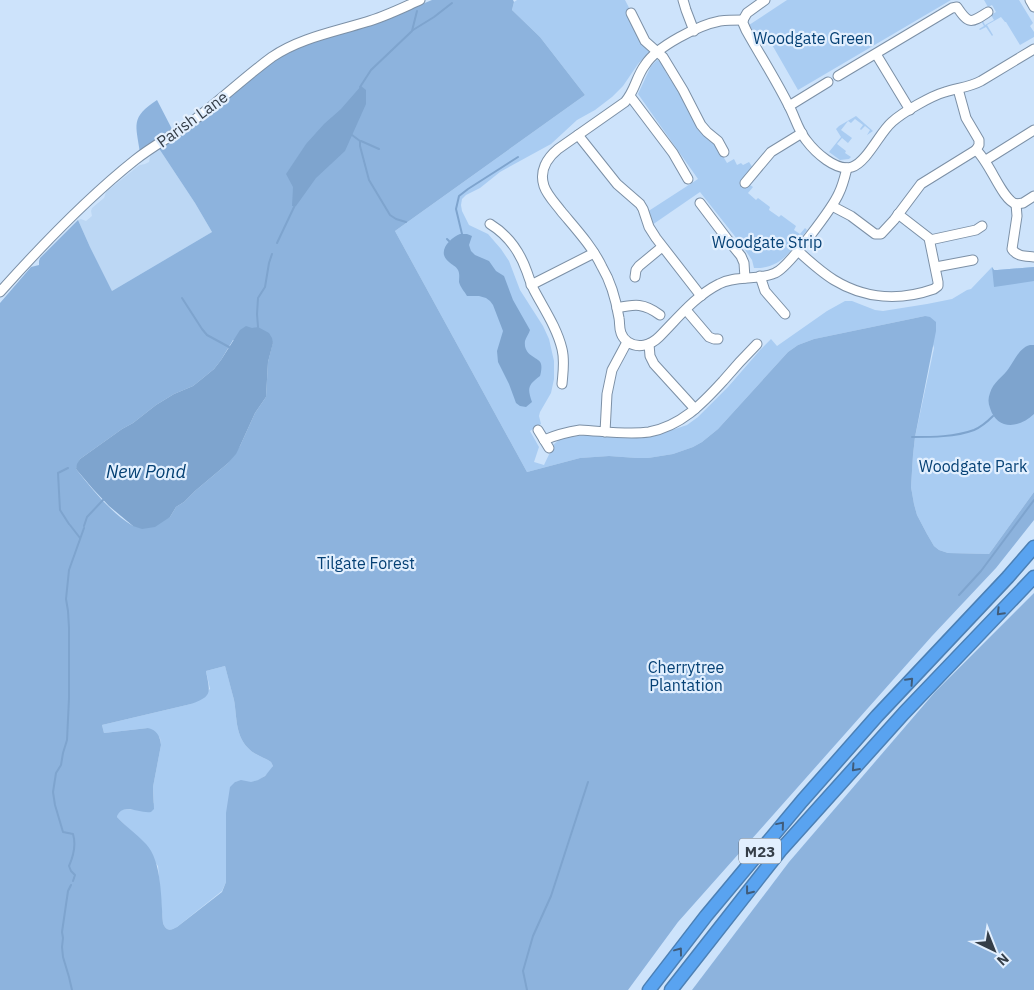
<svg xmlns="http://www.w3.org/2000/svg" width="1034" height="990" font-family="'IBM Plex Sans',sans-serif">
  <rect width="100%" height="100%" fill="#cde3fb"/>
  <path fill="#bcd7f4" d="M 158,147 L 195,203 L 212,232 L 112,291 L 90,247 L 78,220 L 81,219 L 86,221 L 92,216 L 91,211 L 92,208 L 104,198 L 106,192 L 137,167 L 140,165 L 145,164 L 149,162 L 151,152 Z"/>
  <g fill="#a9ccf2">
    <path d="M 517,0 L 625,0 L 651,50 L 638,64 L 623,86 L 612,97 L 595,110 L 577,120 L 551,144 L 500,172 L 480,188 L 466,195 L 462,199 L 461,205 L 462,211 L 469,225 L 488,234 L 501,249 L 509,261 L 520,290 L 543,326 L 549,339 L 554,361 L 554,379 L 551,393 L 540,412 L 539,416 L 541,424 L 530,431 L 539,447 L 534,462 L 544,465 L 554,444 L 559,440 L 569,437 L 589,435 L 637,438 L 672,430 L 687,425 L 698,417 L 728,387 L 761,349 L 771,339 L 777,346 L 827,311 L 845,301 L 852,301 L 875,310 L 883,311 L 927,304 L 952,299 L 967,290 L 971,289 L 992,267 L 994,270 L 997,270 L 1034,267 L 1034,492 L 989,554 L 948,553 L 939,550 L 934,546 L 927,534 L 917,515 L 914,504 L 911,487 L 913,455 L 915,437 L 934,348 L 925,316 L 814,339 L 798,345 L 788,352 L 718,429 L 702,442 L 693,447 L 673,454 L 648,458 L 637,458 L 609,456 L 580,458 L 527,472 L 395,231 L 585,95 L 540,37 L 512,10 L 514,2 Z"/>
    <path d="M 787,0 L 951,0 L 798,90 L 767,36 L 756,35 L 749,25 Z"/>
    <path d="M 984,0 L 1019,0 L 1033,23 L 1030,26 L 1034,32 L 1034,37 L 1020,45 L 1006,22 L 1005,22 L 1001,17 L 987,25 L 993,35 L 992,36 L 986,27 L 980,30 L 979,29 L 984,26 L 981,21 L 983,21 L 985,25 L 994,20 L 991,15 L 996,12 L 992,5 L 988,7 Z"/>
    <path d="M 657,60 L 660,61 L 663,65 L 664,65 L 666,68 L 665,71 L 672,82 L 676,84 L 687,109 L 690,111 L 714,141 L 727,163 L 734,159 L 737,165 L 741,163 L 743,165 L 749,162 L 753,168 L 744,184 L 741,187 L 742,188 L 745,185 L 747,187 L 750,185 L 753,187 L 748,193 L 756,200 L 758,198 L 770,207 L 769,210 L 779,217 L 781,215 L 796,226 L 794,230 L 800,234 L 805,228 L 807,230 C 792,249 782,269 754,268 L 752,260 L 741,244 L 700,192 L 652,225 L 647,212 L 698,179 L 638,94 L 651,66 Z"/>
    <path d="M 856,116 L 873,131 L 867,135 L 870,130 L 865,126 L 861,130 L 860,129 L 863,125 L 855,119 L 851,123 L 848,121 L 841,130 L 852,138 L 848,143 L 842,138 L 837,144 L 846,151 L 845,153 L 851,157 L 849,159 L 840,160 L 829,152 L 841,137 L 836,129 L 839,126 Z"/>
    <path d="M 225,666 C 228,677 231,688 234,700 C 237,716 235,735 248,748 C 254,755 264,757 271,762 L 273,766 C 269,773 261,781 252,782 C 246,783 242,780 235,782 L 226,882 L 222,891 L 177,927 C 170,931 166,931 163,923 L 158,866 L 129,829 L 117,817 C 121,804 130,812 138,809 C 144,808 149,805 154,803 L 153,787 L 161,745 L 160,738 L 148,728 L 104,733 L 102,725 L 191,704 L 210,689 L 206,671 Z"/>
  </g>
  <g fill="#8db3dd" fill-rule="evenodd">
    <path d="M 432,0 L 513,0 L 514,2 L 512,10 L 540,37 L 585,95 L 395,231 L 527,472 L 580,458 L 609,456 L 637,458 L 648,458 L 673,454 L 693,447 L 702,442 L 718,429 L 788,352 L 798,345 L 814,339 L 925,316 L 930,317 L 936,322 L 936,331 L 915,437 L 913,455 L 911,487 L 914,504 L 917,515 L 927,534 L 934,546 L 939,550 L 948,553 L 989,554 L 1034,492 L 1034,520 L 996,568 L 932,636 L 678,922 L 628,990 L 0,990 L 0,303 L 31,267 L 39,265 L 39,261 L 40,258 L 78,220 L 90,247 L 112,291 L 212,232 L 195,203 L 158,147 L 283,54 L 305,44 L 393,16 ZM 233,340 L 273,342 L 268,362 L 266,397 L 255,413 L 240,446 L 227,464 L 195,491 L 184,502 L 176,507 L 170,517 L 133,526 C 110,512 93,490 76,469 L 80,459 L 122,429 L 133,423 L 156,405 L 174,394 L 193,386 L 203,378 L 214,369 L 221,360 ZM 225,666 C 228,677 231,689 234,700 C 237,716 235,735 248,748 C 254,755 264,757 271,762 L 273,766 L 265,776 L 258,780 L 251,782 L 241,780 L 235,782 L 230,787 L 226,813 L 226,882 L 222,892 L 177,927 C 170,931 166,931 163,923 C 161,899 162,861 146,844 C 137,834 126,827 117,817 C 122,802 140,814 151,812 L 154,809 L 153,787 L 161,745 C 160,736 157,730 148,728 L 104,733 L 102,725 L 191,704 C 213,696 210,693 206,671 Z"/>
    <path d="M 157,100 L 173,131 L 140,153 C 136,124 130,118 157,100 Z"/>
    <path d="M 992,267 L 994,270 L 997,270 L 1034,267 L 1034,281 L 994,287 Z"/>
    <path d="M 1034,593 L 1034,990 L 692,990 L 789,862 L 935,692 Z"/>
  </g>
  <g fill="#7ea4ce">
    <path d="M 361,86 L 366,90 L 366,104 L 345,151 L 316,178 L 296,206 L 292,206 L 293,187 L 286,174 L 306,144 L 324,124 L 341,109 Z"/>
    <path d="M 460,234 L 467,234 L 472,236 L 469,245 L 471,251 L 475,255 L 489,261 L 496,271 L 504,276 L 513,300 L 530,330 C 529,334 526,337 525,341 C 523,357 540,357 541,364 C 542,367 541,373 540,376 C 528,385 527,388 532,402 L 526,407 L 520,406 L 516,403 L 509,384 L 498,362 L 497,351 L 503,331 L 493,305 L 490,301 L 486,298 L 479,296 L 467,296 C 465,292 460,287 459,282 C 459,278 460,274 458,270 C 456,266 452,265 449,262 C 436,252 450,238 460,234 Z"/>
    <path d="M 246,326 L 252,328 L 258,327 L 269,333 L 272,338 L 273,343 L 268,362 L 266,397 L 255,413 L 240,446 L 236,454 L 227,464 L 195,491 L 184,502 L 176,507 L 170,517 L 155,527 L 142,529 L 133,526 L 109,506 L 93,489 L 76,469 L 77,464 L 80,459 L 122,429 L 133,423 L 156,405 L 174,394 L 193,386 L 203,378 L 214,369 L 221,360 L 240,330 Z"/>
    <path d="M 1030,345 L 1034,345 L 1034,414 C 1020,428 997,431 990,408 C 988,403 988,398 990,393 C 993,382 1003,377 1009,368 C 1015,360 1019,348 1030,345 Z"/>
  </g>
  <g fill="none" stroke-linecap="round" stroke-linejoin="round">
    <g stroke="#7ea4ce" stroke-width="2">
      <path d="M 413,30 L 434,17 L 452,3"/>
      <path d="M 360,87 L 371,70 L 412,31 L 417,11"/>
      <path d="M 352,135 L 360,141 L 360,146 L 369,180 L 390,215 L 396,219 L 406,222"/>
      <path d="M 361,141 L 379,149"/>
      <path d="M 462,234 L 456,209 L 459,196 L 468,189 L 518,157"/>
      <path d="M 447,239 L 449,241"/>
      <path d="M 277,243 L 295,205"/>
      <path d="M 182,298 L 202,329 L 207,335 L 229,347"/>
      <path d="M 258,327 L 257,314 L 258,298 L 265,287 L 269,263 L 272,254"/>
      <path d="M 912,437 C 932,437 955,437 974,430 C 981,427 988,421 993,416"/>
      <path d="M 68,468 L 58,473 L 60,510 L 69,524"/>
      <path d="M 70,525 L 80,538"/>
      <path d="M 84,526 L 87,517 L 103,500"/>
      <path d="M 959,595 L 981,571 L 1034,500"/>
      <path d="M 73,881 L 75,875 L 71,871 L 69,866 C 73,857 76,844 73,834 L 63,832 L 55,805 L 53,792 L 56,773 L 61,765 L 63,753 L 67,740 L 69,698 L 69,628 L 68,611 L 66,599 L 69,570 L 84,528"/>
      <path d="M 71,885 L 68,891 L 62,932 L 63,938 L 62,947 L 63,957 L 69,977 L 72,990"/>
      <path d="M 527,990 L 523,971 L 533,936 L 551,896 L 588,782"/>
    </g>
    <g stroke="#7c90a6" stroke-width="11">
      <g id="minor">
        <path d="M 683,0 L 686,10 L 694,31"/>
        <path d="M 1030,0 L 1034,7"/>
        <path d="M 631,13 L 645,41 L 663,57 L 683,90 L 701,125 L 707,132 L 718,141 L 724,152"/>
        <path d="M 743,20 C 736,20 728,20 720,21 C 699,25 657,46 645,65 C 636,77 635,91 625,102 L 558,149 C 547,158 539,171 544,186 C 547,195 555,203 561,211 C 576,229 592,246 602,267 C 611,282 616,300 619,318 C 620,323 619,328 621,333 C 622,336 625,340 628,342 C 638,349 651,345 659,337 C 677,319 695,296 719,284 C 736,275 757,281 775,273 C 788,268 833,207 839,193 C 843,185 845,176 847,168"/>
        <path d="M 743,20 L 743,23 L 746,30 C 760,55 776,80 789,106 C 795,117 798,130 806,140 C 815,152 836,172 852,167 C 867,162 880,132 892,122 C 903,112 931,96 945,92 C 957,88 970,87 981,81 L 1034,49"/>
        <path d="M 743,20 L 747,13 L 765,0"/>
        <path d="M 876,54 L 910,110"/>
        <path d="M 838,76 L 952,8 L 957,7 C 969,25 971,23 988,12"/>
        <path d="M 958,89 L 966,118 L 979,140 L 979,145 L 976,150"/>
        <path d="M 630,96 L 673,153 L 688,179"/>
        <path d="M 789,106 L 828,82"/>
        <path d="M 578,135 L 617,184 L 640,204 L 643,209 L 649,227 L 656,238 L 701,296"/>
        <path d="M 976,150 C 990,162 1002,200 1016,204"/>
        <path d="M 986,160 L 1034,130"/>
        <path d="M 745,183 L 771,152 L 802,133"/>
        <path d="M 700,203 L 728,240 L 741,256 L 744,263 L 745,278"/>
        <path d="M 1016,204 L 1017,216 L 1012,249 C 1017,257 1026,256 1034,257"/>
        <path d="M 1016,204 L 1023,203 L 1034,196"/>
        <path d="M 832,206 L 851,216 L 875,234 L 881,234 L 894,220 L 921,184 L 976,150"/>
        <path d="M 490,224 C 508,235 520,252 527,272 C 529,278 531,284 534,290 C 544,309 557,328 562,349 C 565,361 563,372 562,384"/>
        <path d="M 930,240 L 976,230 L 982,226"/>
        <path d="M 798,251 C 809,261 821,272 834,280 C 865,299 900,301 934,289 L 938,286 L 938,282 L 929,238 L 898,214"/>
        <path d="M 936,267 L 973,260"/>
        <path d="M 760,276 L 765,291 L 785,314"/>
        <path d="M 635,277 L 636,270 L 639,266 L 662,247"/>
        <path d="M 531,285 L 594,253"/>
        <path d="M 0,292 C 42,245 86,199 135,160 C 155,144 178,133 198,117 C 223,98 246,76 272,57 C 300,38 334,32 366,22 C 384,17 402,8 420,0"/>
        <path d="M 617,308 C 635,304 644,303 660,315"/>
        <path d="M 686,310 L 709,337 L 714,339 L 718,339"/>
        <path d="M 649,344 L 650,356 L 654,364 L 695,409"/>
        <path d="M 538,430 L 549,448"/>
        <path d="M 605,432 L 607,394 L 612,370 L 627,342"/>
        <path d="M 544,440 C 556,435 567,432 580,430 C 602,431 626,435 649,432 C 681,426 702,404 723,381 C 734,368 745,356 757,344"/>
      </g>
    </g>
    <g stroke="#4c80b5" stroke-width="15">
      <g id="highway">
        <path d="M 649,990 L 706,916 L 802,801 L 877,716 L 1008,577 L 1034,547"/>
        <path d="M 671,990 L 780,851 L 904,713 L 1034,577"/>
      </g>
    </g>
    <use href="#minor" stroke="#fff" stroke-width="9"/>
    <use href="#highway" stroke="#59a3f0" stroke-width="12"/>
  </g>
  <defs><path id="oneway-chevron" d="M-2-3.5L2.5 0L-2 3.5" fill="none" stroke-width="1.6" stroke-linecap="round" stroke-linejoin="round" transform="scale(1.25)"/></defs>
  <g stroke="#405c7a">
    <use href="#oneway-chevron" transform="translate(1000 612) rotate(134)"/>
    <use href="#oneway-chevron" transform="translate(910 681) rotate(-47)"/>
    <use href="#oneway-chevron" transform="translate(855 768) rotate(132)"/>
    <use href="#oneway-chevron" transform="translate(781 825) rotate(-50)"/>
    <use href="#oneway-chevron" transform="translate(749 891) rotate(128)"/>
    <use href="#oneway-chevron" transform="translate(679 951) rotate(-53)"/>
  </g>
  <g text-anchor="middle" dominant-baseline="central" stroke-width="4.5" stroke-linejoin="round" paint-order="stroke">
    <rect fill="#e2effe" stroke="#69737f" stroke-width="1" x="739" y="838.5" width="42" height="25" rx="4"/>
    <g font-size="15" font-weight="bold" fill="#353e48">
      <text x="760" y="851">M23</text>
    </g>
    <g font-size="16" fill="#064175" stroke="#e2effe">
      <text x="813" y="38">Woodgate Green</text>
      <text x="767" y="242">Woodgate Strip</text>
      <text x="973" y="466">Woodgate Park</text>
      <text x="366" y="563">Tilgate Forest</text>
      <text x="686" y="667">Cherrytree<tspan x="686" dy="18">Plantation</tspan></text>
    </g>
    <g font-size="16" fill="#353e48" stroke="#e2effe">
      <text transform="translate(192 119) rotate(-36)">Parish Lane</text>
    </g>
    <g font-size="18" font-style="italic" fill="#044073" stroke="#e2effe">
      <text x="146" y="471">New Pond</text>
    </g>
  </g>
  <g transform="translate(994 950) rotate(137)" stroke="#e2effe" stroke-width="4" paint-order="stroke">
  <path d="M0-4L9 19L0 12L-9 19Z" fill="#353e48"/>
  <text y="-8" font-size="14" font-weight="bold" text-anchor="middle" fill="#353e48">N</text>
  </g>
</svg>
